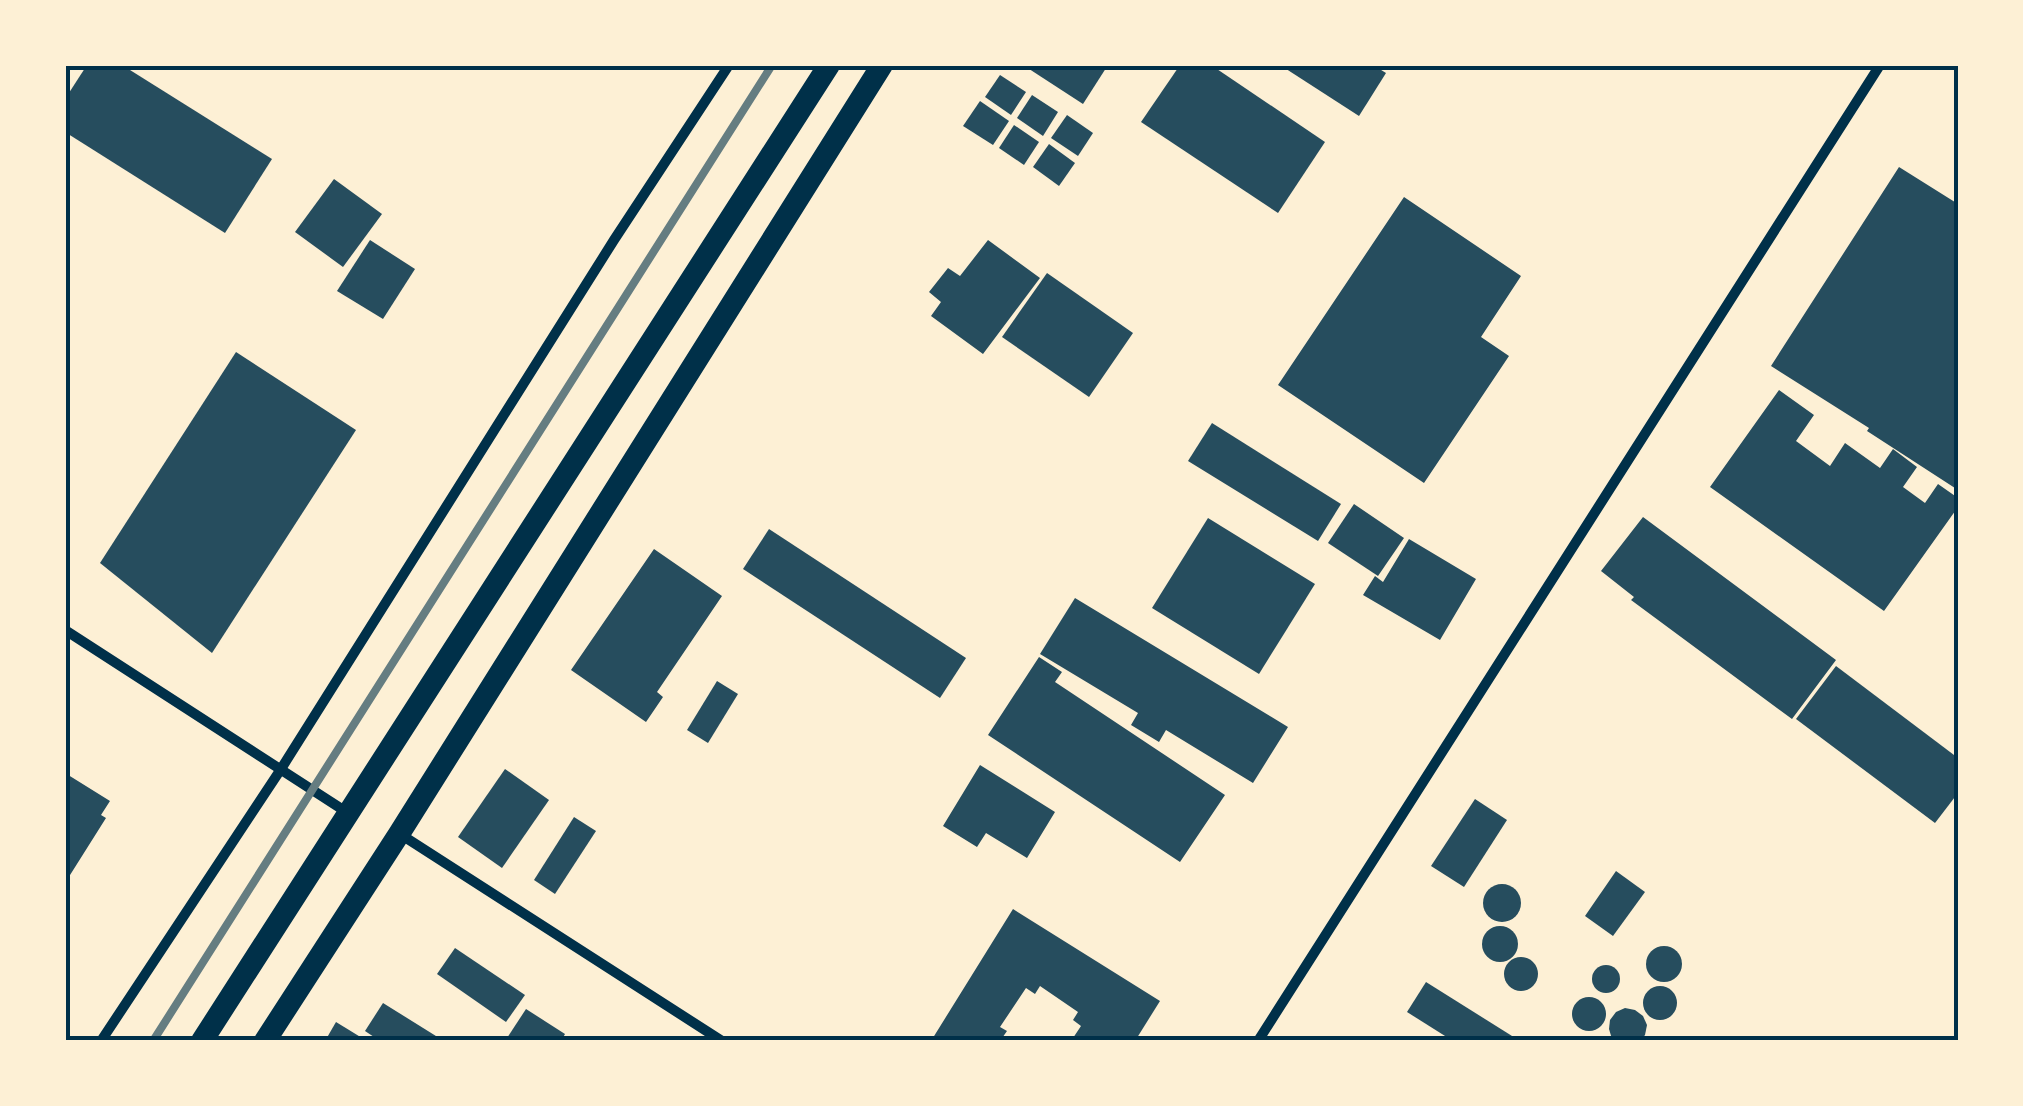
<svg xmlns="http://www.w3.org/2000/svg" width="2023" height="1106" font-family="'Golos Text',sans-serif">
  <rect width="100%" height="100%" fill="#fdf0d5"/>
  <g fill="#264d5e">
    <path d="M 87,65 L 122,65 L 272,159 L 225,233 L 65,132 L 65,99 Z"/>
    <path d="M 1023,65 L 1108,65 L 1083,104 Z"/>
    <path d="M 1180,65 L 1211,65 L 1325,142 L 1278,213 L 1141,122 Z"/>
    <path d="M 1280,65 L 1373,65 L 1386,73 L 1359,116 Z"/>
    <path d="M 1000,75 L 1026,92 L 1011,115 L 985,97 Z"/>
    <path d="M 1032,95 L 1058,112 L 1043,136 L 1017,118 Z"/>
    <path d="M 980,101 L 1009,121 L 993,145 L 963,126 Z"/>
    <path d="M 1067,115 L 1093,133 L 1078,156 L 1051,138 Z"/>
    <path d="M 1014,125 L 1039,142 L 1024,165 L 999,148 Z"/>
    <path d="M 1049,144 L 1075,163 L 1059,186 L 1033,167 Z"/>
    <path d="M 1899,167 L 1958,204 L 1958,490 L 1867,431 L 1869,428 L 1771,366 Z"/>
    <path d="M 334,179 L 382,214 L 343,267 L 295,232 Z"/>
    <path d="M 1404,197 L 1521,276 L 1481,337 L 1509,356 L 1424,483 L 1278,385 Z"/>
    <path d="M 370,240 L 415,269 L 383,319 L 337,291 Z"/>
    <path d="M 988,240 L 1040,278 L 983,354 L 931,316 L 941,302 L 929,292 L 948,268 L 960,276 Z"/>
    <path d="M 1047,273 L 1133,333 L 1089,397 L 1002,337 Z"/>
    <path d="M 236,352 L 356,430 L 212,653 L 100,563 Z"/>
    <path d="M 1779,390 L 1814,415 L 1796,441 L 1830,466 L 1845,443 L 1880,468 L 1893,449 L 1917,467 L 1903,487 L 1925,503 L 1938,484 L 1958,498 L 1958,507 L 1884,611 L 1710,487 Z"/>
    <path d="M 1212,423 L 1341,504 L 1318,541 L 1188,461 Z"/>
    <path d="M 1354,504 L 1404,538 L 1378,576 L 1328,543 Z"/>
    <path d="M 1643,517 L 1836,660 L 1792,719 L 1631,600 L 1634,597 L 1601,571 Z"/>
    <path d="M 1208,518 L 1315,584 L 1259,674 L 1152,608 Z"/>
    <path d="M 769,529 L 966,658 L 940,698 L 743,569 Z"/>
    <path d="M 1409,539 L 1476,579 L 1440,640 L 1363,595 L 1375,576 L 1383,582 Z"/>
    <path d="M 654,549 L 722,596 L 657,692 L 663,697 L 646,722 L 571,670 Z"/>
    <path d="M 1075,598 L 1288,727 L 1253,783 L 1166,730 L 1159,742 L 1131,725 L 1138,713 L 1040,654 Z"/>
    <path d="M 1039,657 L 1062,672 L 1055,682 L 1225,795 L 1180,862 L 988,735 Z"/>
    <path d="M 1836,666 L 1958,758 L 1958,793 L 1935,823 L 1796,719 Z"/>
    <path d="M 717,681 L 738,694 L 708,743 L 687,730 Z"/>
    <path d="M 980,765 L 1055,812 L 1027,858 L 986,833 L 977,847 L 943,826 Z"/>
    <path d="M 505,769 L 549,800 L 502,868 L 458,837 Z"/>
    <path d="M 65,773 L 110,801 L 101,815 L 106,818 L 65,883 Z"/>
    <path d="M 1475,799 L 1507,820 L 1464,887 L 1431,866 Z"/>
    <path d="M 574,817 L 596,831 L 555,894 L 534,880 Z"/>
    <path d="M 1616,871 L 1645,892 L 1613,936 L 1585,916 Z"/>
    <circle cx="1502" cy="903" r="19"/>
    <path d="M 1013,909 L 1160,1001 L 1135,1041 L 1071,1041 L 1081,1026 L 1073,1020 L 1078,1012 L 1040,986 L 1035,994 L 1026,988 L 1000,1027 L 1007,1031 L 1000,1041 L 931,1041 Z"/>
    <circle cx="1500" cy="944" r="18"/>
    <circle cx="1664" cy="964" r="18"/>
    <path d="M 455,948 L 525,995 L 506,1022 L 437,974 Z"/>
    <circle cx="1521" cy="974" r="17"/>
    <circle cx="1606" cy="979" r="14"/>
    <path d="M 1426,982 L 1520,1041 L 1453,1041 L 1407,1012 Z"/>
    <circle cx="1660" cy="1003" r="17"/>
    <circle cx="1589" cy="1014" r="17"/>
    <path d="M 383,1003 L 444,1041 L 380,1041 L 365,1031 Z"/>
    <path d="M 1625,1008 L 1635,1010 L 1643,1016 L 1647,1025 L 1645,1035 L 1640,1041 L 1615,1041 L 1612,1039 L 1609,1029 L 1610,1020 L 1616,1012 Z"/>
    <path d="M 526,1009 L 565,1034 L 561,1041 L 505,1041 Z"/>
    <path d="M 336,1022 L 367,1041 L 325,1041 Z"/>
  </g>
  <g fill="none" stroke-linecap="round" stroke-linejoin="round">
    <g stroke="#003049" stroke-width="10">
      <path d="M 65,630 L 348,813"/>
      <path d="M 400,834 L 722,1041"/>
      <path d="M 101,1041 L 281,769 L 614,240 L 729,65"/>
      <path d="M 1258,1041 L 1880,65"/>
    </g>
    <g stroke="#003049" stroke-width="22">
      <path d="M 202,1041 L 829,65"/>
      <path d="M 265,1041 L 399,834 L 882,65"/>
    </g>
    <path stroke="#657d81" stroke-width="8" d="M 153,1041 L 772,65"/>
  </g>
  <rect width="2023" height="1106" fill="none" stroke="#fdf0d5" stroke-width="135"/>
  <rect x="68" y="68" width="1888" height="970" fill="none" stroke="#003049" stroke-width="4"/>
</svg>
